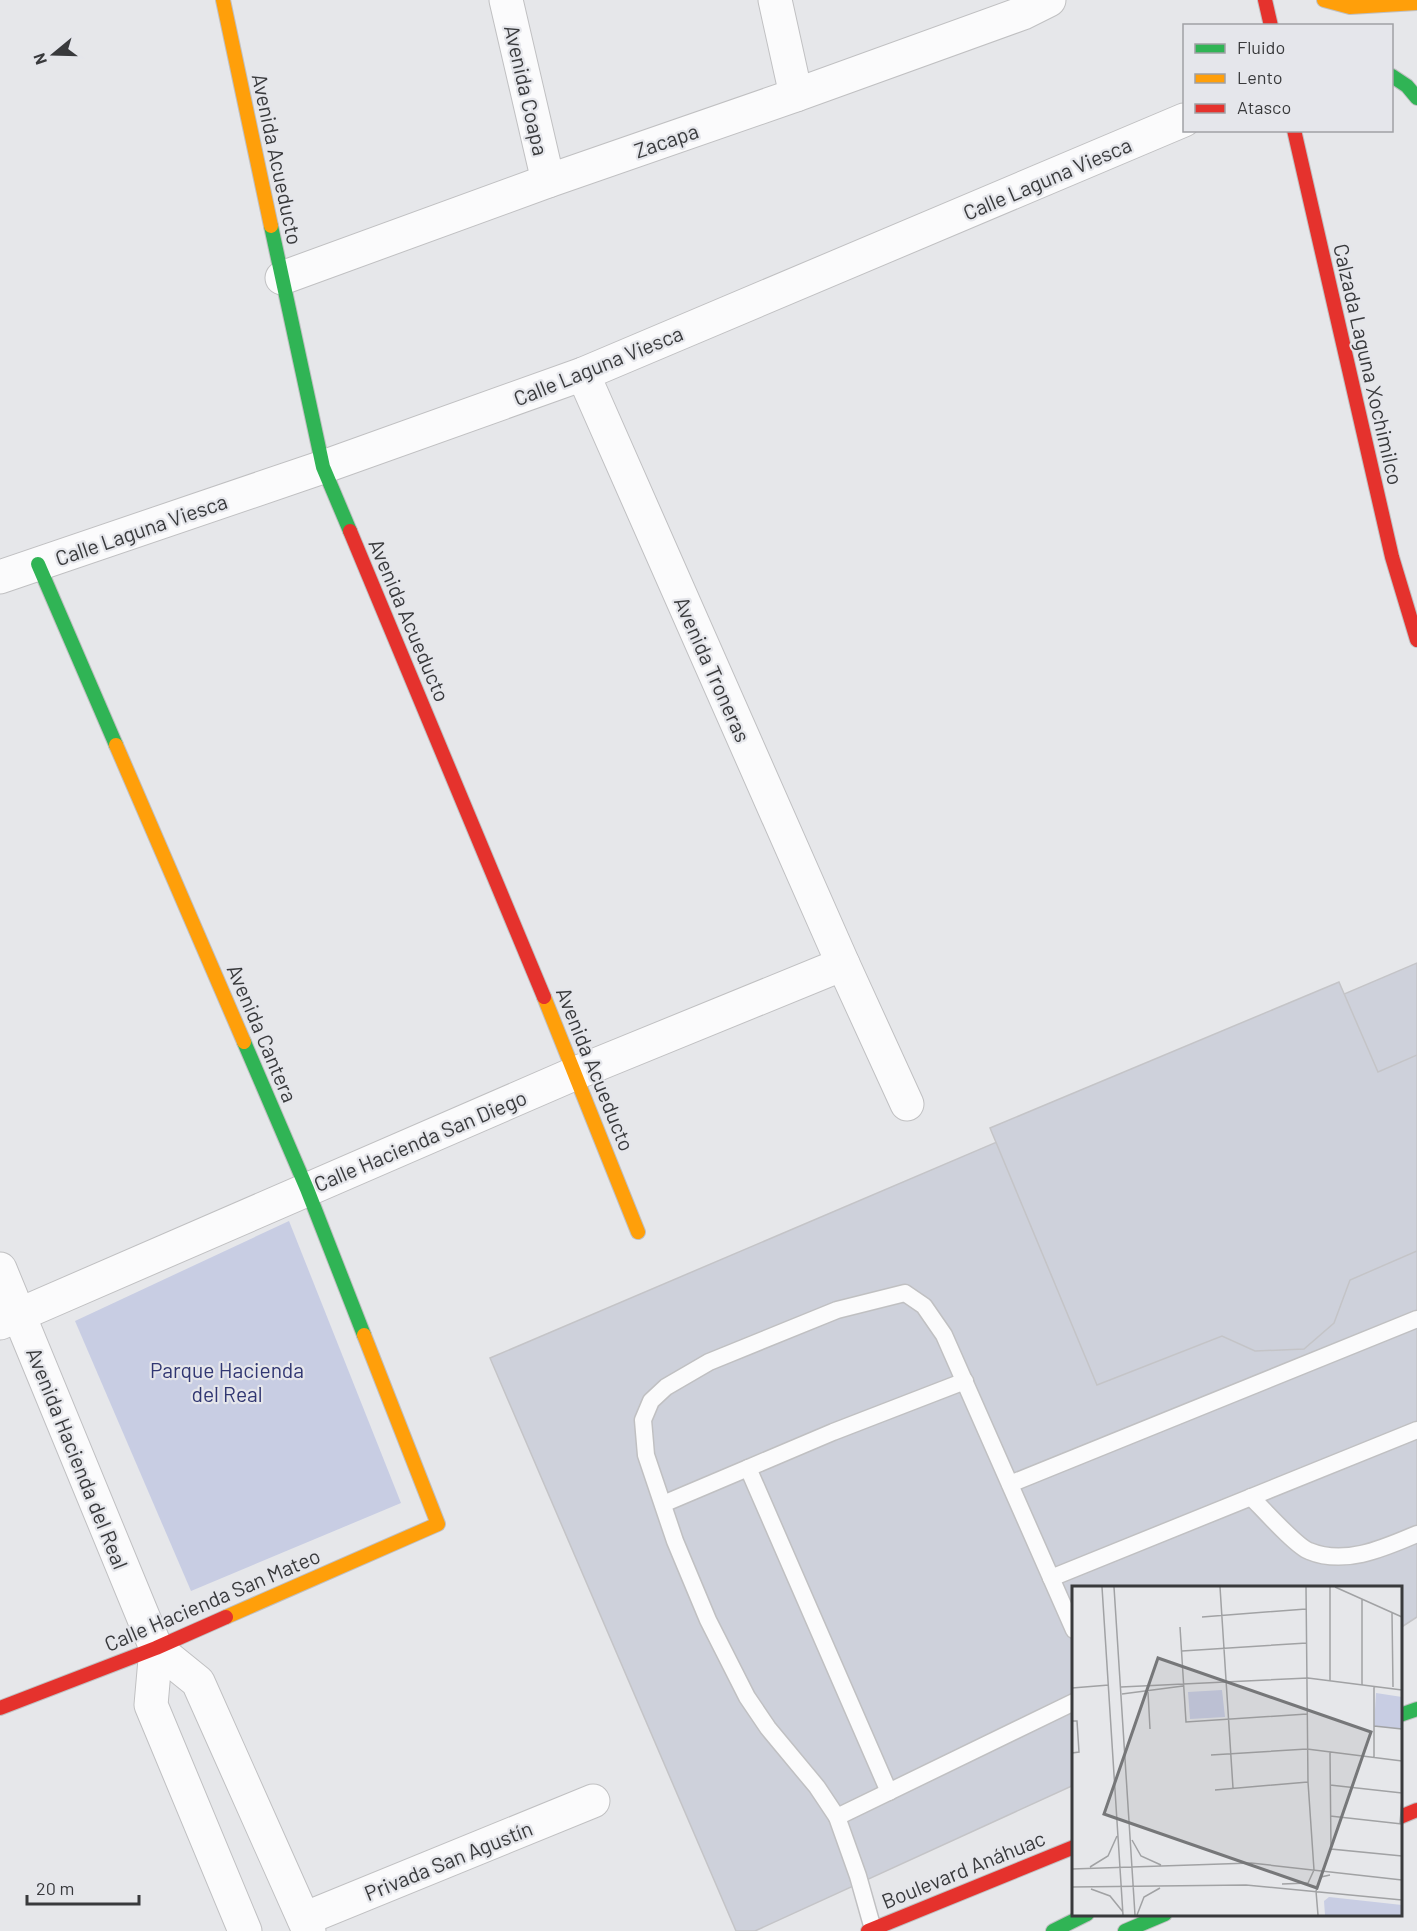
<svg xmlns="http://www.w3.org/2000/svg" width="1417" height="1931" font-family="Barlow,sans-serif">
  <rect width="100%" height="100%" fill="#e6e7ea"/>
  <path fill="#c8cde3" d="M 289,1221 L 401,1503 L 191,1591 L 75,1321 Z"/>
  <g fill="#ced1db" stroke="#c4c4c7" stroke-width="1.5">
    <path d="M 1417,963 L 1417,1617 L 1400,1628 L 1400,1588 L 1074,1588 L 1074,1785 L 755,1931 L 736,1931 L 490,1358 Z"/>
    <path d="M 1339,982 L 1378,1072 L 1417,1055 L 1417,1251 L 1350,1280 L 1334,1323 L 1304,1349 L 1255,1351 L 1222,1336 L 1097,1385 L 990,1128 Z"/>
  </g>
  <g fill="none" stroke-linecap="round" stroke-linejoin="round">
    <g stroke="#c0c0c2" stroke-width="19">
      <g id="lane">
        <path d="M 1010,1484 L 1417,1319"/>
        <path d="M 1251,1497 C 1263,1509 1296,1546 1309,1551 C 1345,1566 1384,1548 1417,1534"/>
        <path d="M 663,1504 L 748,1468"/>
        <path d="M 1051,1578 L 1417,1430"/>
        <path d="M 889,1792 L 748,1468 L 833,1432 L 965,1381"/>
        <path d="M 837,1817 L 1074,1702"/>
        <path d="M 873,1929 L 858,1876 L 837,1817 L 817,1787 L 768,1728 L 747,1697 L 708,1620 L 675,1541 L 646,1455 L 643,1420 L 651,1401 L 666,1387 L 709,1362 L 837,1310 L 905,1293 L 924,1306 L 944,1335 L 1074,1630"/>
      </g>
    </g>
    <g stroke="#c0c0c2" stroke-width="35">
      <g id="street">
        <path d="M 506,0 L 548,181"/>
        <path d="M 775,0 L 796,95"/>
        <path d="M 282,278 L 548,181 L 796,95 L 1023,13 L 1049,0"/>
        <path d="M 583,374 L 843,964 L 907,1104"/>
        <path d="M 0,577 L 323,467 L 583,374 L 1184,120"/>
        <path d="M 0,1269 L 156,1648 L 151,1705 L 245,1931"/>
        <path d="M 0,1323 L 576,1073 L 843,964"/>
        <path d="M 156,1648 L 198,1682 L 309,1931"/>
        <path d="M 304,1919 L 593,1801"/>
      </g>
    </g>
    <g stroke="#c0c0c2" stroke-width="16">
      <g id="fast">
        <path d="M 1392,76 L 1407,86 L 1417,98"/>
        <path d="M 271,226 L 323,467 L 350,531"/>
        <path d="M 38,564 L 116,745"/>
        <path d="M 244,1042 L 307,1189 L 364,1335"/>
        <path d="M 1400,1715 L 1417,1709"/>
        <path d="M 1053,1931 L 1087,1914"/>
        <path d="M 1125,1931 L 1165,1914"/>
      </g>
    </g>
    <g stroke="#c0c0c2" stroke-width="16">
      <g id="slow">
        <path d="M 223,0 L 271,226"/>
        <path d="M 1324,0 L 1350,7 L 1417,3"/>
        <path d="M 116,745 L 244,1042"/>
        <path d="M 544,997 L 638,1232"/>
        <path d="M 226,1617 L 438,1524 L 364,1335"/>
      </g>
    </g>
    <g stroke="#c0c0c2" stroke-width="16">
      <g id="jam">
        <path d="M 1265,0 L 1271,26"/>
        <path d="M 1294,130 L 1392,557 L 1417,640"/>
        <path d="M 350,531 L 544,997"/>
        <path d="M 0,1708 L 156,1648 L 226,1617"/>
        <path d="M 1400,1817 L 1417,1810"/>
        <path d="M 868,1931 L 1074,1847"/>
      </g>
    </g>
    <use href="#lane" stroke="#fbfbfc" stroke-width="16"/>
    <use href="#street" stroke="#fbfbfc" stroke-width="33"/>
    <use href="#fast" stroke="#30b455" stroke-width="14"/>
    <use href="#slow" stroke="#ff9f0a" stroke-width="14"/>
    <use href="#jam" stroke="#e5322d" stroke-width="14"/>
  </g>
  <g text-anchor="middle" dominant-baseline="central" stroke-width="4.5" stroke-linejoin="round" paint-order="stroke">
    <g font-size="21" fill="#393a3c" stroke="#e5e6eb">
      <text transform="translate(527 90) rotate(77)">Avenida Coapa</text>
      <text transform="translate(666 140) rotate(-19)">Zacapa</text>
      <text transform="translate(278 159) rotate(78)">Avenida Acueducto</text>
      <text transform="translate(1047 178) rotate(-23)">Calle Laguna Viesca</text>
      <text transform="translate(1369 364) rotate(77)">Calzada Laguna Xochimilco</text>
      <text transform="translate(598 365) rotate(-22)">Calle Laguna Viesca</text>
      <text transform="translate(141 529) rotate(-19)">Calle Laguna Viesca</text>
      <text transform="translate(410 620) rotate(67)">Avenida Acueducto</text>
      <text transform="translate(713 669) rotate(66)">Avenida Troneras</text>
      <text transform="translate(263 1033) rotate(67)">Avenida Cantera</text>
      <text transform="translate(596 1069) rotate(68)">Avenida Acueducto</text>
      <text transform="translate(420 1140) rotate(-23)">Calle Hacienda San Diego</text>
      <text transform="translate(78 1458) rotate(68)">Avenida Hacienda del Real</text>
      <text transform="translate(212 1599) rotate(-23)">Calle Hacienda San Mateo</text>
      <text transform="translate(448 1860) rotate(-22)">Privada San Agustín</text>
      <text transform="translate(963 1869) rotate(-22)">Boulevard Anáhuac</text>
    </g>
    <g font-size="21" fill="#313772" stroke="#e5e6eb">
      <text x="227" y="1369">Parque Hacienda<tspan x="227" dy="24">del Real</tspan></text>
    </g>
  </g>
  <g transform="translate(1072 1586)">
    <rect width="330" height="330" fill="#e6e7ea"/>
    <path d="M 150,104 L 153,131 L 118,133 L 116,106 ZM 304,107 L 330,111 L 330,143 L 302,140 ZM 257,311 L 330,319 L 330,329 L 253,329 L 252,315 Z" fill="#c8cde3"/>
    <path fill="none" stroke="#a1a2a4" stroke-width="1.5" d="M 30,1 L 51,329M 42,1 L 63,329M 148,1 L 161,202M 234,1 L 236,196 L 242,284M 258,1 L 258,95M 263,1 L 330,31M 290,13 L 290,99M 320,27 L 321,101M 130,31 L 234,23M 108,41 L 114,136 L 235,128M 110,65 L 235,57M 302,100 L 302,172M 49,101 L 236,92 L 330,104M 0,102 L 37,99M 76,106 L 78,143M 50,108 L 111,100M 0,135 L 5,135 L 7,166 L 0,167M 302,140 L 330,143M 258,166 L 259,263 L 330,270M 139,169 L 235,163 L 330,175M 258,199 L 330,207M 143,204 L 236,196M 258,230 L 330,238M 328,238 L 330,213M 60,254 L 69,270 L 89,279M 18,281 L 36,270 L 45,250M 0,283 L 179,277 L 330,294M 210,298 L 236,297 L 242,284M 0,301 L 174,299 L 330,314M 19,303 L 38,310 L 51,326M 244,305 L 246,329M 244,305 L 249,291 L 258,289M 65,329 L 72,311 L 88,302"/>
    <path fill="#767779" fill-opacity="0.15" stroke="#767779" stroke-width="3" d="M 86,72 L 299,146 L 245,302 L 32,228 Z"/>
    <rect width="330" height="330" fill="none" stroke="#393a3c" stroke-width="3"/>
  </g>
  <rect x="1183" y="24" width="210" height="108" fill="#e5e6eb" stroke="#a0a1a5" stroke-width="1.5"/>
  <rect x="1195" y="44" width="30" height="9" fill="#30b455" stroke="#a0a1a5" stroke-width="1.5"/>
  <text x="1237" y="54" font-size="18" fill="#393a3c">Fluido</text>
  <rect x="1195" y="74" width="30" height="9" fill="#ff9f0a" stroke="#a0a1a5" stroke-width="1.5"/>
  <text x="1237" y="84" font-size="18" fill="#393a3c">Lento</text>
  <rect x="1195" y="104" width="30" height="9" fill="#e5322d" stroke="#a0a1a5" stroke-width="1.5"/>
  <text x="1237" y="114" font-size="18" fill="#393a3c">Atasco</text>
  <g transform="translate(54 54) rotate(251)" stroke="#e5e6eb" stroke-width="4.5" paint-order="stroke">
  <path d="M0-4.5L10 22L0 15L-10 22Z" fill="#393a3c"/>
  <text y="-9" font-size="16" font-weight="bold" text-anchor="middle" fill="#393a3c">N</text>
  </g>
  <path d="M27 1895v9h112v-9" fill="none" stroke="#393a3c" stroke-width="3"/>
  <text x="36" y="1895" font-size="18" fill="#393a3c" stroke="#e5e6eb" stroke-width="4.5" paint-order="stroke">20 m</text>
</svg>
